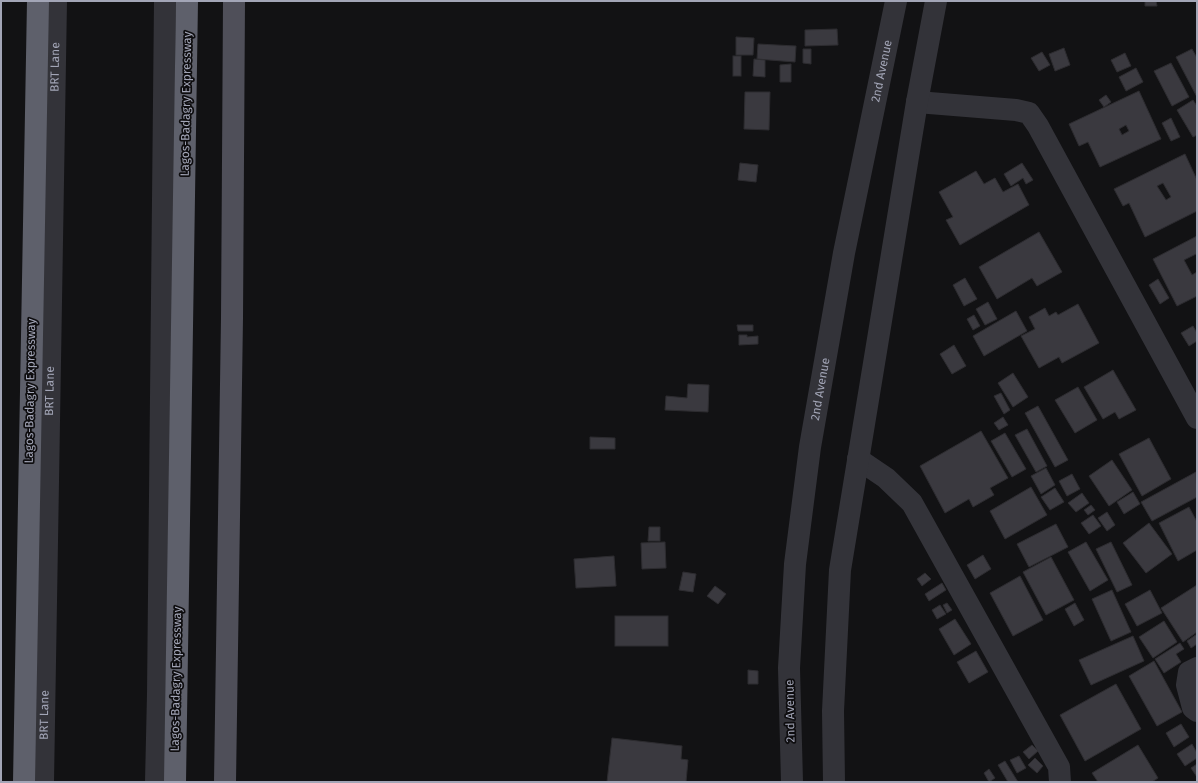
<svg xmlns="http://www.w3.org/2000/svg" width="1198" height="783" font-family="'Fira Sans',sans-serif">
  <rect width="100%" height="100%" fill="#121214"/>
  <g fill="#3a393f" stroke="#2d2c30" fill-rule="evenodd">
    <path d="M 1145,1 L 1156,1 L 1157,6 L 1145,6 Z"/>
    <path d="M 837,29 L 838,45 L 805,46 L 805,30 Z"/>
    <path d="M 736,37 L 754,38 L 753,55 L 736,55 Z"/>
    <path d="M 758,44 L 796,46 L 795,62 L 757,59 Z"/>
    <path d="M 1064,48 L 1070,65 L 1055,71 L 1049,54 Z"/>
    <path d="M 803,49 L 811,49 L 811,64 L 803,63 Z"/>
    <path d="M 1192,49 L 1197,58 L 1197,97 L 1176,57 Z"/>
    <path d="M 1042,52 L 1050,65 L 1039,71 L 1031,58 Z"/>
    <path d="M 1125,53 L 1131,66 L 1117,72 L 1111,60 Z"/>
    <rect x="733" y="56" width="8" height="20"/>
    <path d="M 754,59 L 765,60 L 765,77 L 753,76 Z"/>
    <path d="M 1171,63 L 1189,97 L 1172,106 L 1154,71 Z"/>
    <path d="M 791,64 L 791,82 L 780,82 L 780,65 Z"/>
    <path d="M 1136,68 L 1143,82 L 1126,91 L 1119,77 Z"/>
    <path d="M 1139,91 L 1161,139 L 1100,167 L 1088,142 L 1079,146 L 1069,124 ZM 1126,125 L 1129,131 L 1122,135 L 1119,129 Z"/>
    <path d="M 745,92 L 770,92 L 769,130 L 744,129 Z"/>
    <path d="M 1106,95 L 1111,102 L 1104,107 L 1099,100 Z"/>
    <path d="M 1193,100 L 1197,106 L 1197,135 L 1193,137 L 1177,110 Z"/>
    <path d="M 1171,118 L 1180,137 L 1171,141 L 1162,123 Z"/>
    <path d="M 1185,154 L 1197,180 L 1197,211 L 1145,237 L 1129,203 L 1123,206 L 1114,189 ZM 1163,183 L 1171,197 L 1166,200 L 1157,186 Z"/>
    <path d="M 740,163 L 758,165 L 756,182 L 738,180 Z"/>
    <path d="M 1022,163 L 1033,180 L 1026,184 L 1023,178 L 1011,186 L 1004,174 Z"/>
    <path d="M 976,171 L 984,184 L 995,178 L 1003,192 L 1018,184 L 1029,205 L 960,245 L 946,220 L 953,217 L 939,192 Z"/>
    <path d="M 1039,232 L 1062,272 L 1037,286 L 1032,278 L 997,299 L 979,267 Z"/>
    <path d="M 1197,236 L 1197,255 L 1196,254 L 1184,260 L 1192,275 L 1197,272 L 1197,296 L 1177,306 L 1153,259 Z"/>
    <path d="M 965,278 L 977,299 L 964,306 L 953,285 Z"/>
    <path d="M 1158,279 L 1169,298 L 1160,304 L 1149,285 Z"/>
    <path d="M 988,302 L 997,319 L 985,325 L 976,309 Z"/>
    <path d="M 1078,304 L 1099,343 L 1062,363 L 1059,357 L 1039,368 L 1021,336 L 1035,329 L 1029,317 L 1045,308 L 1049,316 L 1056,312 L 1058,315 Z"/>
    <path d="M 1016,311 L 1027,331 L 984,356 L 973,336 Z"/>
    <path d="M 974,315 L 980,326 L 973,330 L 967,319 Z"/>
    <path d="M 737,325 L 753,325 L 753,331 L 738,331 Z"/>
    <path d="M 1193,326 L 1197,333 L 1197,341 L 1189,346 L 1181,333 Z"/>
    <path d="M 739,335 L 747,335 L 747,337 L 758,336 L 758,344 L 739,345 Z"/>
    <path d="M 954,345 L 966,366 L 952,374 L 940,354 Z"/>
    <path d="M 1113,370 L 1136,410 L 1119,419 L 1115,412 L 1103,419 L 1084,387 Z"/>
    <path d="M 1013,373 L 1028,397 L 1013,407 L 998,383 Z"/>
    <path d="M 688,384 L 709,385 L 708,412 L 665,410 L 666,396 L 687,398 Z"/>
    <path d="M 1078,387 L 1097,420 L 1075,433 L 1055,400 Z"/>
    <path d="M 1001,393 L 1010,410 L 1004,414 L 994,396 Z"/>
    <path d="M 1038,406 L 1068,460 L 1055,467 L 1025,413 Z"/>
    <path d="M 1003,417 L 1008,425 L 999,430 L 994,423 Z"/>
    <path d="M 1027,429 L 1047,466 L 1036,472 L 1015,435 Z"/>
    <path d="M 981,431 L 1008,478 L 990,488 L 994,495 L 973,507 L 969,499 L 945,513 L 920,466 Z"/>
    <path d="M 1005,433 L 1026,469 L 1012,477 L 991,441 Z"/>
    <path d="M 590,437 L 615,438 L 615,449 L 590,449 Z"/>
    <path d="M 1149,438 L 1171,479 L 1142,496 L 1119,454 Z"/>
    <path d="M 1112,460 L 1132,490 L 1109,506 L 1089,476 Z"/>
    <path d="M 1046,468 L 1055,485 L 1041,494 L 1031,476 Z"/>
    <path d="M 1196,472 L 1197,497 L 1152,521 L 1141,502 Z"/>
    <path d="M 1072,474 L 1080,489 L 1067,496 L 1059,481 Z"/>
    <path d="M 1031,487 L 1047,515 L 1005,539 L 990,511 Z"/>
    <path d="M 1055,488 L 1064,502 L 1050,510 L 1041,497 Z"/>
    <path d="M 1133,492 L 1140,504 L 1124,514 L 1117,502 Z"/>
    <path d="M 1082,493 L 1089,503 L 1076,512 L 1068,503 Z"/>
    <path d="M 1091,505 L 1095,510 L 1088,515 L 1084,510 Z"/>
    <path d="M 1189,507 L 1197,522 L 1197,550 L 1178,561 L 1159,523 Z"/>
    <path d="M 1107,512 L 1115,525 L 1107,531 L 1098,518 Z"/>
    <path d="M 1093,515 L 1101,526 L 1089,534 L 1081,523 Z"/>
    <path d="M 1149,523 L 1172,554 L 1146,573 L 1123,543 Z"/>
    <path d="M 1056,524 L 1068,547 L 1029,567 L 1017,544 Z"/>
    <path d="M 649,527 L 660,527 L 660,541 L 648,541 Z"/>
    <path d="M 665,542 L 666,568 L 642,569 L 641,543 Z"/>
    <path d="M 1086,542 L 1108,580 L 1090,591 L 1068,552 Z"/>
    <path d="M 1111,542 L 1132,585 L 1117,592 L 1096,549 Z"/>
    <path d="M 983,555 L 991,569 L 975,579 L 967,565 Z"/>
    <path d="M 614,556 L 616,586 L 576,588 L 574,559 Z"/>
    <path d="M 1051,557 L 1074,600 L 1046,615 L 1023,572 Z"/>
    <path d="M 683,572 L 696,574 L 693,592 L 679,590 Z"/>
    <path d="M 925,573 L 931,579 L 922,586 L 917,579 Z"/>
    <path d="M 1020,576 L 1043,620 L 1013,636 L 990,593 Z"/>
    <path d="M 942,583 L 946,590 L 929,601 L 925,594 Z"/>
    <path d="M 1197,585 L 1197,632 L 1183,642 L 1161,608 Z"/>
    <path d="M 715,586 L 726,594 L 718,604 L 707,596 Z"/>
    <path d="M 1112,590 L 1131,632 L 1111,641 L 1092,599 Z"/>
    <path d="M 1150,590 L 1162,613 L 1137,626 L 1125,604 Z"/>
    <path d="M 947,603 L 952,610 L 947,613 L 943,605 Z"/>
    <path d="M 1075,603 L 1084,620 L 1074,626 L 1065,609 Z"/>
    <path d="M 940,605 L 946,614 L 937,619 L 932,610 Z"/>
    <rect x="615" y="616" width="53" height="30"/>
    <path d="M 955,619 L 971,644 L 954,655 L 939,629 Z"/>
    <path d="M 1164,621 L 1177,642 L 1153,658 L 1139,637 Z"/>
    <path d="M 1197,634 L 1197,644 L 1191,648 L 1187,641 Z"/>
    <path d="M 1133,636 L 1144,661 L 1091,685 L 1079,660 Z"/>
    <path d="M 1180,643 L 1184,649 L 1176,654 L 1181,662 L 1164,673 L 1155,659 Z"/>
    <path d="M 976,651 L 988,672 L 969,683 L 957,662 Z"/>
    <path d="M 1154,661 L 1182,712 L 1157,726 L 1129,676 Z"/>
    <path d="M 748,670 L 758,671 L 758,684 L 748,684 Z"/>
    <path d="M 1116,684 L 1141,729 L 1085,761 L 1060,715 Z"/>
    <path d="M 1181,724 L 1189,737 L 1174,747 L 1166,733 Z"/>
    <path d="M 612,738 L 682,746 L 681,759 L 688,760 L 686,782 L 607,782 Z"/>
    <path d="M 1192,744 L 1197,753 L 1197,758 L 1185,766 L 1177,754 Z"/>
    <path d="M 1032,745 L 1038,751 L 1029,759 L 1023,752 Z"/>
    <path d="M 1138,745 L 1158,778 L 1152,782 L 1098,782 L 1092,773 Z"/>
    <path d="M 1019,756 L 1026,768 L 1017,773 L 1010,760 Z"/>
    <path d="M 1035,758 L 1043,766 L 1037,773 L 1028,765 Z"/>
    <path d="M 1005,761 L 1018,782 L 1008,782 L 998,765 Z"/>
    <path d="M 1197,764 L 1197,777 L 1191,768 Z"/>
    <path d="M 989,769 L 995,778 L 989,782 L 984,773 Z"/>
  </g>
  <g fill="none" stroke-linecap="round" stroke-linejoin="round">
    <g stroke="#333339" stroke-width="22">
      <path d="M 917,102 L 1016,110 L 1029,113 L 1038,126 L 1197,418"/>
      <path d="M 858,459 L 886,478 L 912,503 L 1059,767 L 1060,782"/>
      <path d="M 1197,668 L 1189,672 L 1187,685 L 1193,708 L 1197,711"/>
      <path id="s1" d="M 43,782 L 56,1"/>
      <path d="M 156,782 L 158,694 L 165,1"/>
      <path id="s2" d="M 792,782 L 789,668 L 795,564 L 810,447 L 844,253 L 896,1"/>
      <path d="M 834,782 L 833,711 L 840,570 L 917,102 L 936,1"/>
    </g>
    <path stroke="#4f4f59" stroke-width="22" d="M 225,782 L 232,318 L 234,1"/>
    <g stroke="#5e606b" stroke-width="22">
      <path d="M 24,782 L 38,1"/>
      <path d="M 175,782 L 187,1"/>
    </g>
  </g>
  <g text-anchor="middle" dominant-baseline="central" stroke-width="3.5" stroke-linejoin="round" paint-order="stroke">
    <g font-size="12" fill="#a2a5b6" stroke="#0e0d0f">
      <text stroke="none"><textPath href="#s1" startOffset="715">BRT Lane</textPath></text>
      <text stroke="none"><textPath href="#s2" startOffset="719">2nd Avenue</textPath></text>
      <text transform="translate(186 104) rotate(-89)">Lagos-Badagry Expressway</text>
      <text stroke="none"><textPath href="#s2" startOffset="395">2nd Avenue</textPath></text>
      <text transform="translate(30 391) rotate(-89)">Lagos-Badagry Expressway</text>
      <text stroke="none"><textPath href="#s1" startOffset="391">BRT Lane</textPath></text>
      <text transform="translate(176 679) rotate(-89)">Lagos-Badagry Expressway</text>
      <text transform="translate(790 711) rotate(-91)">2nd Avenue</text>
      <text stroke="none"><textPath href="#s1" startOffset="67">BRT Lane</textPath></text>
    </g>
  </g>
  <rect width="1198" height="783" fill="none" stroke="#a2a5b6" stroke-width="4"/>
</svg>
